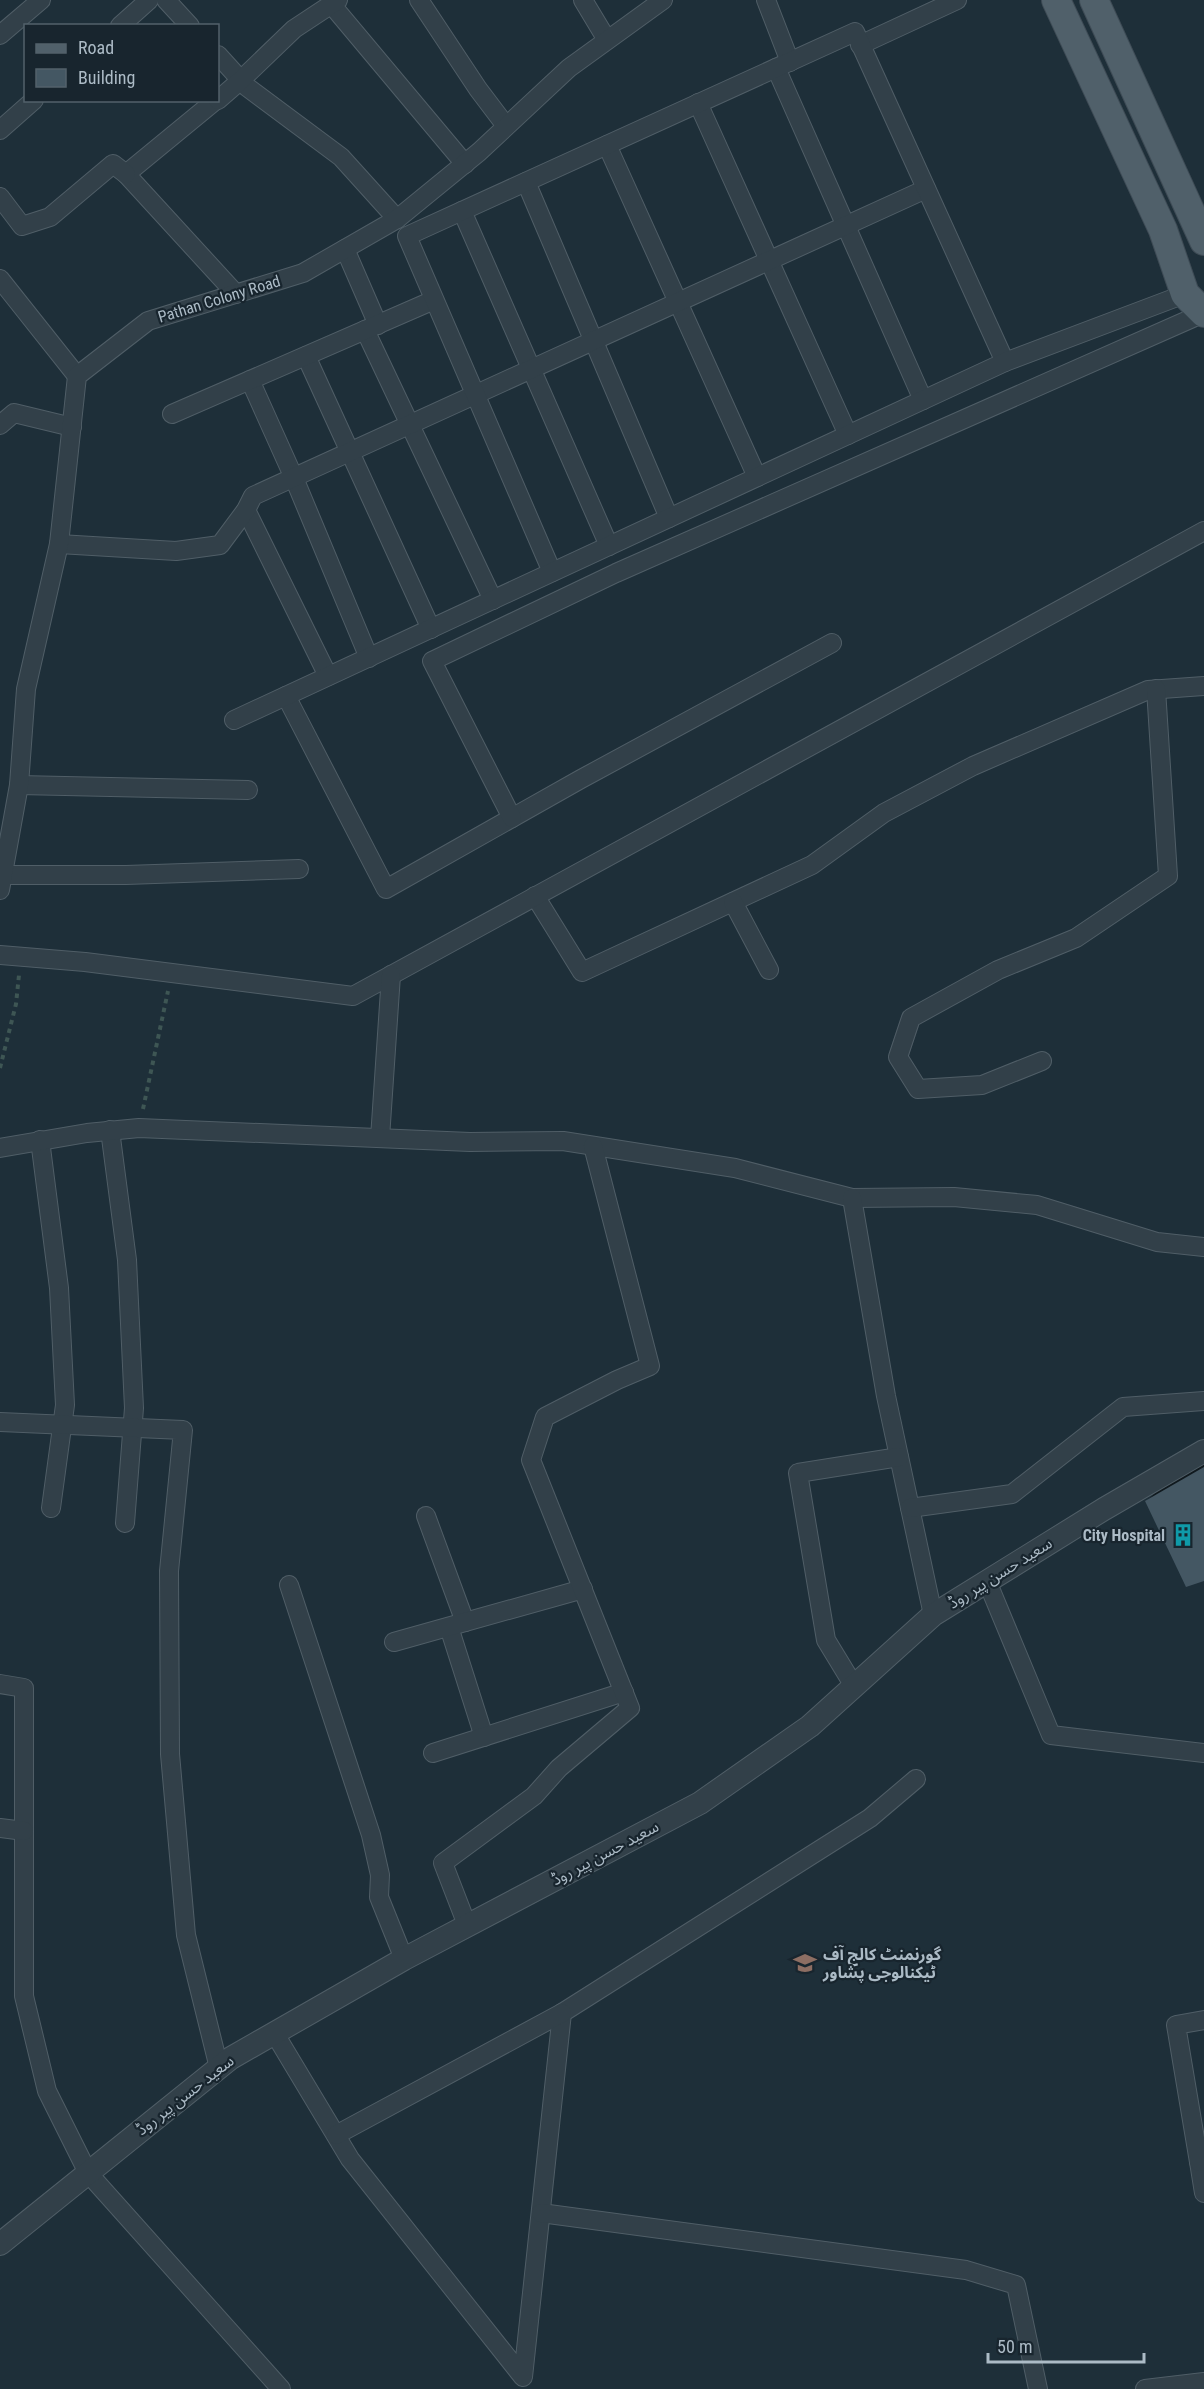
<svg xmlns="http://www.w3.org/2000/svg" width="1204" height="2389" font-family="'Roboto Condensed','Noto Sans Arabic',sans-serif">
  <rect width="100%" height="100%" fill="#1e2f39"/>
  <path fill="#0007" d="M 1204,1458 L 1204,1579 L 1147,1501 L 1170,1478 Z"/>
  <path fill="#445763" d="M 1204,1467 L 1204,1581 L 1186,1587 L 1145,1501 Z"/>
  <g fill="none" stroke-linecap="round" stroke-linejoin="round">
    <g stroke="#505e67" stroke-width="20">
      <g id="minor">
        <path d="M 166,0 L 190,26"/>
        <path d="M 419,0 L 478,89 L 506,126"/>
        <path d="M 583,0 L 607,40"/>
        <path d="M 766,0 L 790,62"/>
        <path d="M 331,4 L 465,164"/>
        <path d="M 120,26 L 149,0"/>
        <path d="M 0,35 L 41,0"/>
        <path d="M 860,45 L 957,0"/>
        <path d="M 218,55 L 247,87 L 341,157 L 397,219"/>
        <path d="M 776,68 L 923,400"/>
        <path d="M 216,100 L 126,174 L 236,294"/>
        <path d="M 218,100 L 241,80 L 294,29 L 338,0"/>
        <path d="M 698,103 L 848,435"/>
        <path d="M 0,130 L 34,100"/>
        <path d="M 607,145 L 757,477"/>
        <path d="M 526,182 L 669,518"/>
        <path d="M 0,197 L 22,226 L 50,217 L 113,164 L 126,174"/>
        <path d="M 462,211 L 609,546"/>
        <path d="M 345,249 L 378,325"/>
        <path d="M 0,279 L 77,376"/>
        <path d="M 365,330 L 493,600"/>
        <path d="M 306,356 L 431,629"/>
        <path d="M 250,380 L 294,478 L 369,658"/>
        <path d="M 172,414 L 434,300"/>
        <path d="M 0,425 L 14,413 L 72,427"/>
        <path d="M 246,510 L 328,676"/>
        <path d="M 59,544 L 176,551 L 220,545 L 246,510 L 253,496 L 926,189"/>
        <path d="M 552,572 L 407,236 L 855,32 L 1005,362"/>
        <path d="M 286,696 L 386,889 L 581,779 L 832,643"/>
        <path d="M 234,720 L 1005,362 L 1185,294"/>
        <path d="M 19,785 L 248,790"/>
        <path d="M 512,818 L 432,661 L 616,573 L 1204,313"/>
        <path d="M 0,875 L 126,875 L 299,869"/>
        <path d="M 0,890 L 19,785 L 26,689 L 59,544 L 77,376 L 148,321 L 303,273 L 397,219 L 479,152 L 569,68 L 663,0"/>
        <path d="M 535,896 L 582,972 L 812,865 L 884,813 L 973,766 L 1148,690 L 1204,686"/>
        <path d="M 733,902 L 769,970"/>
        <path d="M 0,955 L 85,962 L 353,996 L 1204,531"/>
        <path d="M 1042,1061 L 982,1085 L 918,1089 L 898,1057 L 911,1018 L 998,970 L 1076,938 L 1168,876 L 1156,689"/>
        <path d="M 110,1130 L 127,1260 L 134,1408 L 125,1523"/>
        <path d="M 380,1138 L 391,975"/>
        <path d="M 40,1140 L 59,1288 L 65,1405 L 51,1508"/>
        <path d="M 0,1148 L 87,1133 L 139,1128 L 470,1142 L 563,1141 L 735,1168 L 852,1198 L 954,1197 L 1037,1205 L 1157,1242 L 1204,1247"/>
        <path d="M 852,1198 L 886,1396 L 933,1615"/>
        <path d="M 0,1422 L 183,1430 L 169,1571 L 170,1754 L 186,1935 L 219,2068"/>
        <path d="M 910,1508 L 1012,1494 L 1123,1407 L 1204,1401"/>
        <path d="M 426,1516 L 465,1622"/>
        <path d="M 987,1581 L 1051,1735 L 1204,1753"/>
        <path d="M 289,1585 L 371,1835 L 380,1875 L 379,1897 L 404,1959"/>
        <path d="M 449,1627 L 484,1737"/>
        <path d="M 394,1642 L 583,1589"/>
        <path d="M 0,1684 L 24,1688 L 24,1996 L 47,2091 L 88,2173 L 281,2389"/>
        <path d="M 854,1686 L 826,1640 L 798,1473 L 899,1457"/>
        <path d="M 433,1753 L 624,1692"/>
        <path d="M 0,1828 L 24,1831"/>
        <path d="M 467,1925 L 443,1863 L 534,1796 L 559,1768 L 630,1708 L 531,1460 L 545,1417 L 617,1380 L 650,1366 L 593,1146"/>
        <path d="M 275,2034 L 350,2159 L 523,2377 L 562,2013 L 870,1818 L 916,1779"/>
        <path d="M 336,2135 L 562,2013"/>
        <path d="M 1204,2161 L 1199,2162 L 1204,2193"/>
        <path d="M 1199,2162 L 1176,2025 L 1204,2020"/>
        <path d="M 541,2213 L 966,2270 L 1016,2285 L 1038,2389"/>
        <path d="M 1145,2389 L 1204,2382"/>
      </g>
    </g>
    <g stroke="#505e67" stroke-width="24">
      <path id="tertiary" d="M 0,2244 L 231,2058 L 404,1959 L 700,1803 L 810,1726 L 933,1615 L 1104,1509 L 1204,1451"/>
    </g>
    <g stroke="#3f4c56" stroke-width="30">
      <g id="primary">
        <path d="M 1056,0 L 1163,230 L 1185,294 L 1204,313"/>
        <path d="M 1094,0 L 1204,241"/>
      </g>
    </g>
    <g stroke="#3e5654" stroke-width="4" stroke-dasharray="4.5 4.5" stroke-linecap="butt">
      <path d="M 0,1068 L 16,1004 L 19,975"/>
      <path d="M 143,1109 L 168,991"/>
    </g>
    <use href="#minor" stroke="#324049" stroke-width="18"/>
    <use href="#tertiary" stroke="#324049" stroke-width="22"/>
    <use href="#primary" stroke="#50606a" stroke-width="28"/>
  </g>
  <defs>
    <g id="building-bare" transform="scale(1.8)"><path d="M-4-6H4V6H1V3H-1V6H-4ZM-2.5-4.3h1.7v1.8h-1.7ZM.8-4.3h1.7v1.8H.8ZM-2.5-1h1.7V.8h-1.7ZM.8-1h1.7V.8H.8Z" fill="#0f9aa8" stroke="#18252e" stroke-width="2.5" paint-order="stroke"/></g>
    <g id="university-bare" transform="scale(1.8)"><path d="M0-5L7-2L0 1L-7-2ZM-4 1L0 2.5L4 1V4Q0 6-4 4Z" fill="#8d6e63" stroke="#18252e" stroke-width="2.5" paint-order="stroke"/></g>
  </defs>
  <g fill-rule="evenodd">
    <use href="#building-bare" x="1183" y="1535"/>
    <use href="#university-bare" x="805" y="1963"/>
  </g>
  <g text-anchor="middle" dominant-baseline="central" stroke-width="4.5" stroke-linejoin="round" paint-order="stroke">
    <g font-size="16" fill="#acbbc6" stroke="#18252e">
      <text transform="translate(219 299) rotate(-17)">Pathan Colony Road</text>
      <text transform="translate(1000 1573) rotate(-32)">سعید حسن پیر روڈ</text>
      <text transform="translate(605 1853) rotate(-28)">سعید حسن پیر روڈ</text>
      <text transform="translate(185 2095) rotate(-38)">سعید حسن پیر روڈ</text>
    </g>
    <g font-size="16" font-weight="bold" fill="#acbbc6" stroke="#18252e" text-anchor="end">
      <text x="1165" y="1535">City Hospital</text>
      <text x="823" y="1954" text-anchor="start">گورنمنٹ کالج آف<tspan x="823" dy="18">ٹیکنالوجی پشاور</tspan></text>
    </g>
  </g>
  <rect x="24" y="24" width="195" height="78" fill="#18252e" stroke="#53616b" stroke-width="1.5"/>
  <rect x="36" y="44" width="30" height="9" fill="#50606a" stroke="#53616b" stroke-width="1.5"/>
  <text x="78" y="54" font-size="18" fill="#acbbc6">Road</text>
  <rect x="36" y="69" width="30" height="18" fill="#445763" stroke="#53616b" stroke-width="1.5"/>
  <text x="78" y="84" font-size="18" fill="#acbbc6">Building</text>
  <path d="M988 2353v9h156v-9" fill="none" stroke="#acbbc6" stroke-width="3"/>
  <text x="997" y="2353" font-size="18" fill="#acbbc6" stroke="#18252e" stroke-width="4.5" paint-order="stroke">50 m</text>
</svg>
